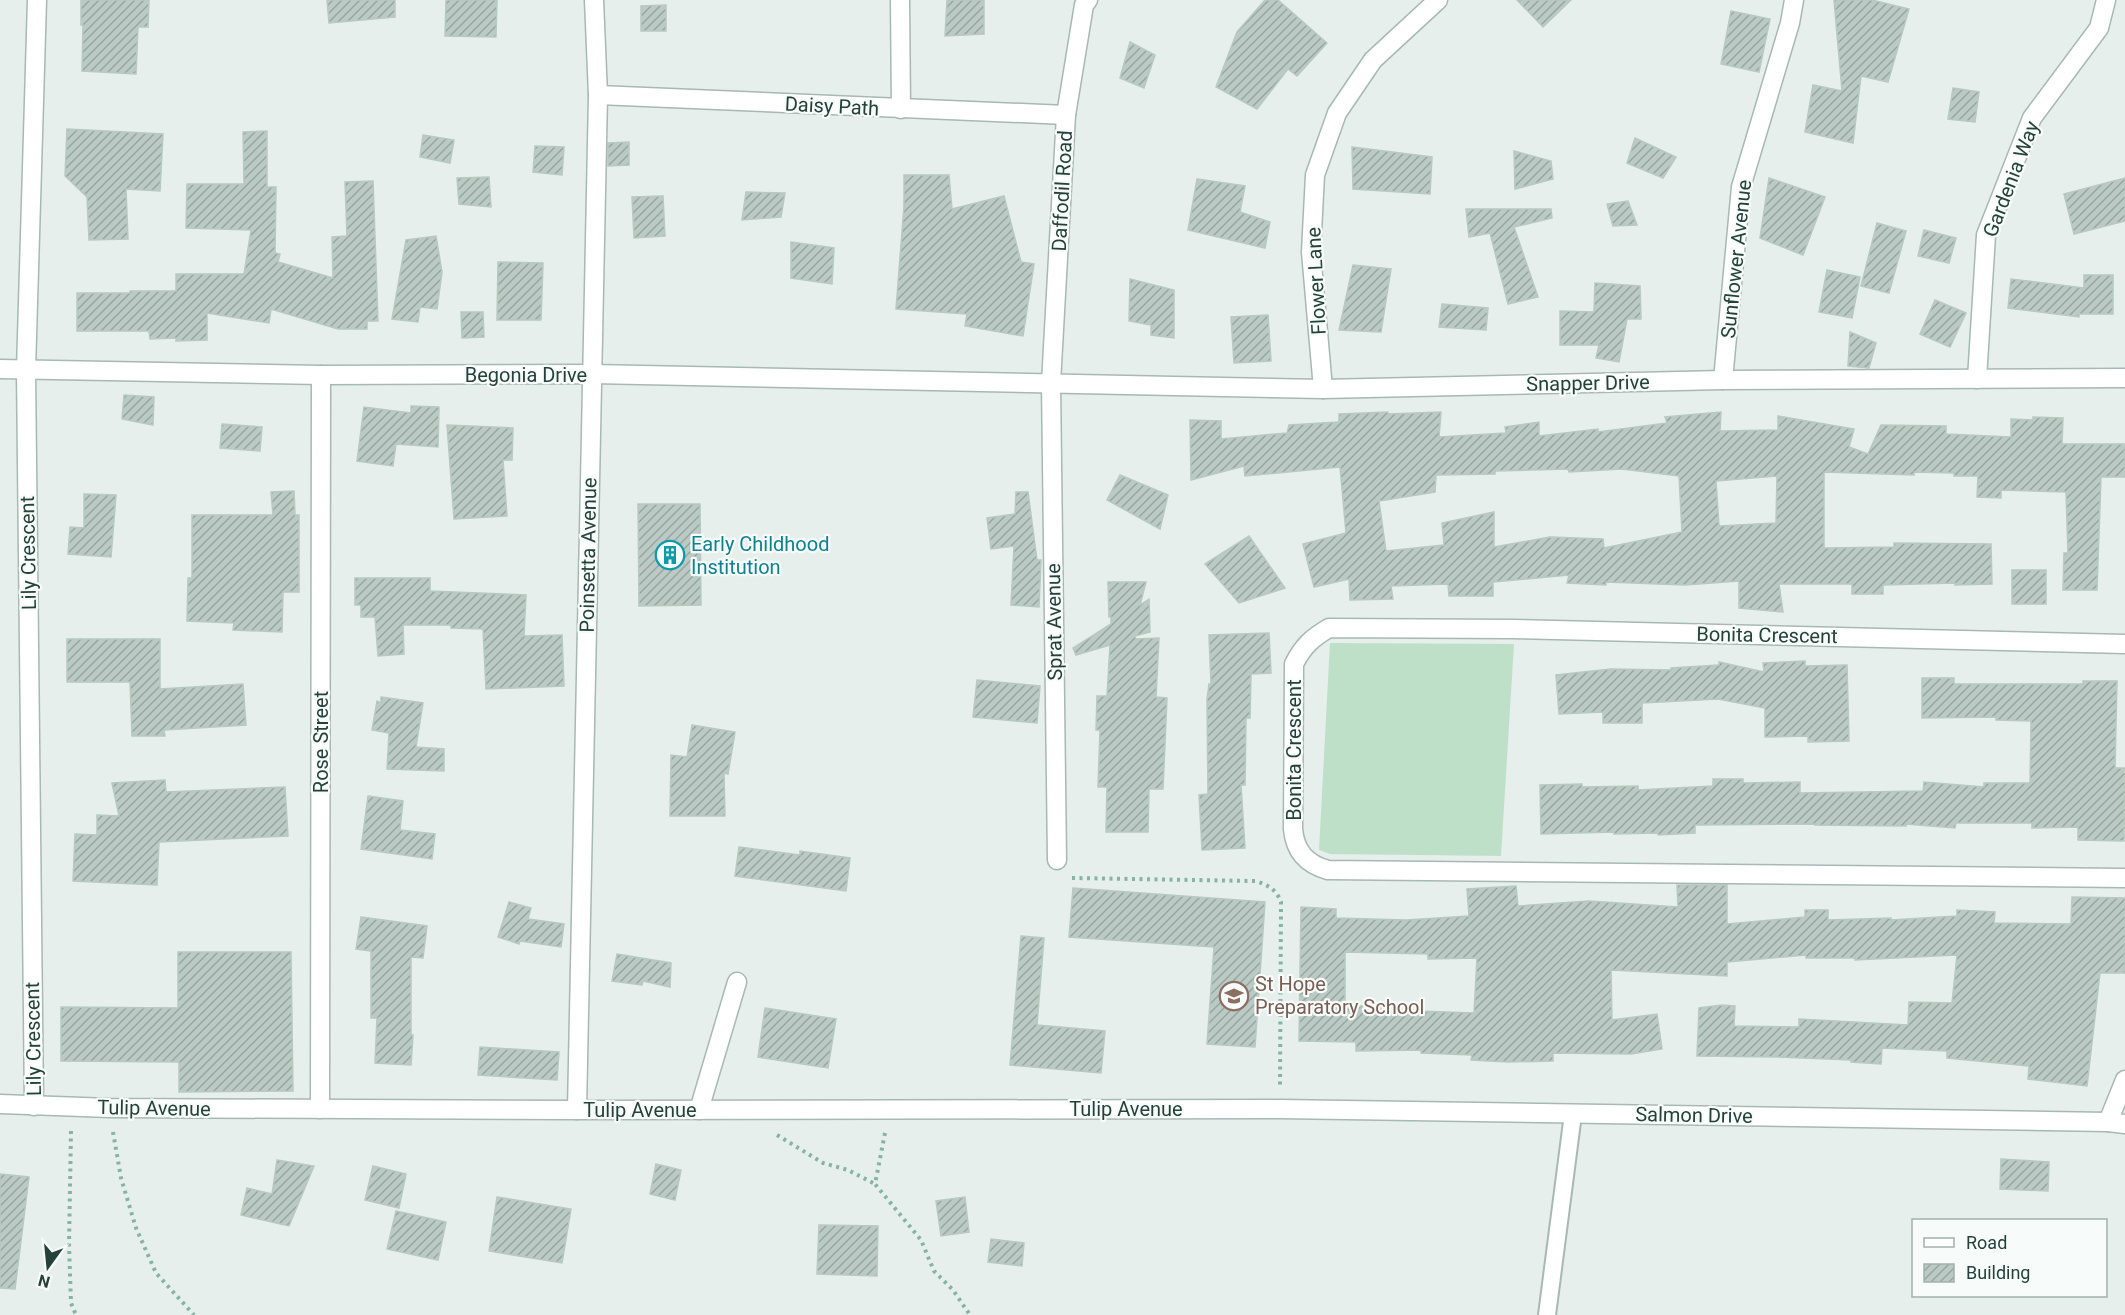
<svg xmlns="http://www.w3.org/2000/svg" width="2125" height="1315" font-family="Roboto,sans-serif">
  <defs>
    <pattern id="building-hatch" width="6" height="6" patternUnits="userSpaceOnUse" patternTransform="scale(1.5)"><rect width="6" height="6" fill="#bbcac4"/><path d="M-1 1l2-2M0 6l6-6M5 7l2-2" fill="none" stroke="#98a6a0"/></pattern>
  </defs>
  <rect width="100%" height="100%" fill="#e6efeb"/>
  <path fill="#bfe0c8" d="M 1330,643 L 1514,644 L 1501,856 L 1330,854 L 1319,850 Z"/>
  <g fill="url(#building-hatch)" stroke="#b8c9c2" stroke-width="1.5" fill-rule="evenodd">
    <path d="M 81,0 L 149,0 L 148,27 L 138,27 L 136,74 L 82,71 L 83,25 L 81,25 Z"/>
    <path d="M 327,0 L 395,0 L 395,17 L 329,23 Z"/>
    <path d="M 446,0 L 497,0 L 496,37 L 445,36 Z"/>
    <path d="M 947,0 L 984,0 L 984,34 L 945,36 Z"/>
    <path d="M 1265,0 L 1278,0 L 1327,43 L 1297,76 L 1288,69 L 1257,109 L 1216,87 L 1237,32 Z"/>
    <path d="M 1517,0 L 1571,0 L 1543,27 Z"/>
    <path d="M 1834,0 L 1872,0 L 1909,9 L 1888,82 L 1861,76 L 1853,143 L 1805,132 L 1813,85 L 1842,91 Z"/>
    <path d="M 666,5 L 666,31 L 641,31 L 641,6 Z"/>
    <path d="M 1731,11 L 1770,19 L 1759,72 L 1721,64 Z"/>
    <path d="M 1130,42 L 1155,55 L 1144,88 L 1120,78 Z"/>
    <path d="M 1953,88 L 1979,92 L 1975,122 L 1948,119 Z"/>
    <path d="M 67,129 L 163,134 L 160,191 L 126,189 L 128,239 L 89,240 L 87,197 L 65,176 Z"/>
    <path d="M 267,131 L 267,187 L 276,187 L 275,253 L 280,254 L 278,262 L 333,278 L 332,237 L 347,236 L 345,182 L 373,181 L 378,321 L 367,321 L 367,329 L 338,329 L 271,309 L 269,323 L 207,313 L 207,340 L 176,341 L 176,338 L 150,339 L 149,331 L 77,331 L 77,293 L 130,293 L 130,291 L 176,291 L 176,274 L 244,274 L 251,230 L 186,228 L 187,184 L 244,184 L 243,132 Z"/>
    <path d="M 423,135 L 454,140 L 450,163 L 420,157 Z"/>
    <path d="M 1635,138 L 1676,157 L 1663,178 L 1627,163 Z"/>
    <path d="M 629,142 L 629,165 L 608,166 L 608,143 Z"/>
    <path d="M 535,146 L 564,147 L 562,175 L 533,172 Z"/>
    <path d="M 1352,147 L 1432,157 L 1430,194 L 1353,189 Z"/>
    <path d="M 1514,151 L 1551,161 L 1553,179 L 1515,189 Z"/>
    <path d="M 904,175 L 949,175 L 952,209 L 1004,196 L 1021,262 L 1034,264 L 1023,336 L 965,326 L 967,314 L 896,309 L 904,206 Z"/>
    <path d="M 489,177 L 491,207 L 459,204 L 457,178 Z"/>
    <path d="M 1769,178 L 1825,197 L 1803,255 L 1760,238 Z"/>
    <path d="M 2125,178 L 2125,221 L 2074,234 L 2064,194 Z"/>
    <path d="M 1197,179 L 1245,186 L 1240,212 L 1270,222 L 1265,248 L 1188,230 Z"/>
    <path d="M 746,192 L 785,193 L 781,217 L 742,220 Z"/>
    <path d="M 663,196 L 665,236 L 634,238 L 632,197 Z"/>
    <path d="M 1628,201 L 1637,225 L 1613,226 L 1607,204 Z"/>
    <path d="M 1466,209 L 1551,209 L 1552,218 L 1514,227 L 1538,297 L 1508,304 L 1490,233 L 1469,237 Z"/>
    <path d="M 1877,223 L 1906,231 L 1889,293 L 1861,286 Z"/>
    <path d="M 1924,230 L 1956,238 L 1949,263 L 1918,256 Z"/>
    <path d="M 436,236 L 442,272 L 437,309 L 420,307 L 418,322 L 392,319 L 406,240 Z"/>
    <path d="M 791,242 L 834,248 L 832,284 L 791,278 Z"/>
    <path d="M 498,262 L 543,263 L 541,320 L 497,320 Z"/>
    <path d="M 1353,265 L 1391,269 L 1381,332 L 1339,330 Z"/>
    <path d="M 1827,270 L 1860,277 L 1852,318 L 1819,312 Z"/>
    <path d="M 2084,275 L 2113,275 L 2113,314 L 2079,314 L 2079,317 L 2008,308 L 2011,279 L 2084,288 Z"/>
    <path d="M 1130,279 L 1174,290 L 1174,338 L 1151,335 L 1151,325 L 1129,321 Z"/>
    <path d="M 1595,283 L 1640,286 L 1641,319 L 1627,319 L 1619,362 L 1596,358 L 1599,345 L 1560,345 L 1560,311 L 1594,312 Z"/>
    <path d="M 1935,300 L 1966,313 L 1950,347 L 1920,334 Z"/>
    <path d="M 1442,304 L 1488,308 L 1486,330 L 1439,327 Z"/>
    <path d="M 461,312 L 483,312 L 484,337 L 462,338 Z"/>
    <path d="M 1268,315 L 1271,361 L 1234,363 L 1231,317 Z"/>
    <path d="M 1850,332 L 1876,343 L 1869,368 L 1848,366 Z"/>
    <path d="M 124,395 L 154,397 L 153,425 L 122,419 Z"/>
    <path d="M 411,406 L 439,407 L 438,447 L 396,444 L 393,466 L 357,461 L 364,407 L 411,413 Z"/>
    <path d="M 1388,412 L 1388,414 L 1441,412 L 1439,437 L 1506,433 L 1505,427 L 1539,422 L 1539,436 L 1598,429 L 1598,432 L 1667,423 L 1665,417 L 1721,412 L 1720,431 L 1778,430 L 1778,416 L 1854,429 L 1849,447 L 1868,454 L 1881,425 L 1946,426 L 1946,434 L 2011,437 L 2011,419 L 2033,420 L 2033,417 L 2063,418 L 2062,444 L 2125,444 L 2125,477 L 2101,477 L 2097,590 L 2063,590 L 2064,553 L 2068,553 L 2066,492 L 2001,490 L 2001,498 L 1977,497 L 1978,476 L 1954,476 L 1954,473 L 1914,472 L 1914,475 L 1824,472 L 1824,548 L 1894,547 L 1894,543 L 1991,544 L 1992,584 L 1955,585 L 1955,583 L 1883,585 L 1883,594 L 1852,594 L 1852,584 L 1779,584 L 1783,612 L 1739,608 L 1739,581 L 1685,585 L 1606,582 L 1606,585 L 1567,583 L 1569,575 L 1493,582 L 1493,596 L 1449,596 L 1448,584 L 1391,586 L 1393,599 L 1350,600 L 1349,579 L 1314,587 L 1303,544 L 1346,533 L 1340,467 L 1245,476 L 1244,466 L 1191,480 L 1190,420 L 1221,421 L 1221,439 L 1287,433 L 1289,425 L 1339,422 L 1339,414 ZM 1568,469 L 1569,472 L 1622,469 L 1679,476 L 1682,532 L 1604,548 L 1603,539 L 1550,537 L 1494,547 L 1494,512 L 1442,523 L 1444,545 L 1386,551 L 1379,501 L 1435,492 L 1436,475 L 1495,474 L 1495,471 ZM 1777,476 L 1776,523 L 1719,526 L 1716,481 Z"/>
    <path d="M 222,424 L 262,427 L 260,451 L 220,448 Z"/>
    <path d="M 447,425 L 513,428 L 512,460 L 503,460 L 507,516 L 454,519 Z"/>
    <path d="M 1120,475 L 1168,495 L 1160,529 L 1107,500 Z"/>
    <path d="M 294,491 L 295,515 L 299,515 L 299,592 L 283,592 L 282,632 L 233,630 L 234,623 L 187,621 L 188,578 L 192,578 L 192,515 L 273,515 L 271,492 Z"/>
    <path d="M 1016,492 L 1028,492 L 1037,560 L 1041,560 L 1039,607 L 1011,605 L 1014,546 L 991,549 L 987,518 L 1015,514 Z"/>
    <path d="M 84,494 L 116,495 L 111,557 L 68,554 L 70,527 L 84,528 Z"/>
    <path d="M 638,504 L 700,504 L 701,605 L 639,606 Z"/>
    <path d="M 1249,536 L 1285,588 L 1239,603 L 1205,564 Z"/>
    <rect x="2012" y="570" width="34" height="34"/>
    <path d="M 355,578 L 430,578 L 430,591 L 526,595 L 524,636 L 562,635 L 564,686 L 486,689 L 483,629 L 451,628 L 451,625 L 403,625 L 404,654 L 378,656 L 375,617 L 361,617 L 361,605 L 355,605 Z"/>
    <path d="M 1108,582 L 1146,582 L 1140,605 L 1149,599 L 1150,632 L 1135,636 L 1136,639 L 1159,638 L 1156,697 L 1167,698 L 1163,789 L 1149,789 L 1148,832 L 1106,832 L 1107,787 L 1098,787 L 1100,730 L 1096,730 L 1097,696 L 1107,696 L 1110,645 L 1076,655 L 1073,648 L 1111,624 L 1111,617 L 1109,617 Z"/>
    <path d="M 1269,633 L 1271,673 L 1251,674 L 1250,718 L 1246,718 L 1245,785 L 1241,785 L 1245,848 L 1202,850 L 1199,795 L 1208,794 L 1207,699 L 1209,684 L 1211,684 L 1209,635 Z"/>
    <path d="M 67,639 L 160,639 L 160,689 L 243,684 L 246,725 L 164,730 L 165,736 L 132,736 L 130,682 L 67,682 Z"/>
    <path d="M 1805,661 L 1805,666 L 1847,665 L 1849,741 L 1808,742 L 1808,736 L 1765,737 L 1765,708 L 1718,699 L 1642,703 L 1642,723 L 1603,723 L 1603,712 L 1559,714 L 1556,675 L 1611,669 L 1671,670 L 1671,668 L 1719,665 L 1719,662 L 1764,672 L 1763,663 Z"/>
    <path d="M 1922,678 L 1954,678 L 1954,684 L 2083,684 L 2083,681 L 2117,681 L 2115,768 L 2125,768 L 2124,841 L 2078,840 L 2078,827 L 2032,828 L 2032,823 L 1956,823 L 1955,828 L 1906,824 L 1906,826 L 1815,825 L 1815,824 L 1695,825 L 1695,833 L 1658,835 L 1658,833 L 1614,834 L 1614,832 L 1541,834 L 1540,785 L 1582,784 L 1582,787 L 1638,786 L 1638,790 L 1713,786 L 1713,779 L 1743,779 L 1743,783 L 1800,782 L 1800,793 L 1923,791 L 1924,782 L 1984,787 L 1984,783 L 2030,783 L 2031,721 L 1996,720 L 1996,717 L 1922,718 Z"/>
    <path d="M 977,680 L 1040,686 L 1037,723 L 973,717 Z"/>
    <path d="M 381,697 L 423,703 L 416,747 L 444,749 L 444,771 L 387,769 L 389,733 L 372,730 L 377,701 L 381,703 Z"/>
    <path d="M 692,725 L 735,732 L 728,774 L 724,773 L 725,816 L 670,816 L 671,755 L 687,757 Z"/>
    <path d="M 165,780 L 166,792 L 285,787 L 288,836 L 159,842 L 157,885 L 73,881 L 75,834 L 97,835 L 97,815 L 119,816 L 112,783 Z"/>
    <path d="M 368,796 L 403,801 L 400,830 L 435,834 L 432,859 L 361,849 Z"/>
    <path d="M 739,847 L 800,855 L 800,851 L 850,858 L 846,891 L 735,876 Z"/>
    <path d="M 1677,885 L 1727,885 L 1727,924 L 1805,917 L 1805,910 L 1828,910 L 1828,920 L 1891,918 L 1891,920 L 1957,916 L 1957,910 L 1995,912 L 1994,923 L 2071,924 L 2072,897 L 2125,898 L 2125,973 L 2100,973 L 2087,1086 L 2028,1079 L 2029,1066 L 1947,1058 L 1947,1051 L 1882,1048 L 1881,1064 L 1851,1062 L 1851,1060 L 1778,1057 L 1697,1056 L 1699,1008 L 1722,1005 L 1735,1006 L 1734,1026 L 1799,1027 L 1799,1019 L 1908,1025 L 1909,1002 L 1952,1003 L 1957,955 L 1855,960 L 1855,958 L 1806,958 L 1806,955 L 1727,962 L 1727,976 L 1611,970 L 1612,1020 L 1657,1014 L 1662,1049 L 1631,1054 L 1553,1053 L 1553,1061 L 1508,1062 L 1471,1060 L 1472,1055 L 1421,1053 L 1421,1050 L 1356,1051 L 1356,1042 L 1299,1041 L 1301,907 L 1336,909 L 1336,918 L 1406,920 L 1469,916 L 1467,889 L 1516,886 L 1518,906 L 1589,901 L 1678,907 ZM 1345,952 L 1428,954 L 1428,959 L 1477,958 L 1474,1013 L 1390,1010 L 1390,1006 L 1345,1006 Z"/>
    <path d="M 1073,888 L 1265,902 L 1255,1047 L 1207,1044 L 1214,947 L 1069,937 Z"/>
    <path d="M 509,902 L 531,908 L 528,919 L 564,924 L 561,947 L 520,941 L 519,944 L 498,937 Z"/>
    <path d="M 361,917 L 427,926 L 423,958 L 411,957 L 411,1035 L 413,1035 L 411,1065 L 375,1063 L 377,1018 L 371,1018 L 371,951 L 356,949 Z"/>
    <path d="M 1021,936 L 1044,938 L 1037,1025 L 1105,1031 L 1101,1073 L 1010,1065 Z"/>
    <path d="M 178,952 L 291,952 L 293,1091 L 179,1092 L 179,1062 L 61,1061 L 61,1007 L 178,1008 Z"/>
    <path d="M 617,954 L 671,963 L 670,987 L 643,981 L 642,985 L 612,981 Z"/>
    <path d="M 765,1008 L 836,1019 L 828,1068 L 758,1057 Z"/>
    <path d="M 480,1047 L 559,1052 L 557,1080 L 478,1075 Z"/>
    <path d="M 2001,1159 L 2049,1162 L 2048,1191 L 2000,1189 Z"/>
    <path d="M 277,1160 L 314,1166 L 289,1226 L 241,1215 L 247,1188 L 272,1194 Z"/>
    <path d="M 656,1164 L 681,1170 L 675,1200 L 650,1194 Z"/>
    <path d="M 373,1166 L 406,1174 L 399,1208 L 365,1200 Z"/>
    <path d="M 0,1174 L 29,1177 L 15,1289 L 0,1288 Z"/>
    <path d="M 497,1197 L 571,1209 L 562,1263 L 489,1251 Z"/>
    <path d="M 965,1197 L 969,1232 L 941,1236 L 936,1201 Z"/>
    <path d="M 396,1211 L 446,1222 L 438,1260 L 387,1249 Z"/>
    <path d="M 819,1225 L 878,1226 L 877,1276 L 817,1274 Z"/>
    <path d="M 991,1239 L 1024,1243 L 1022,1266 L 988,1262 Z"/>
  </g>
  <g fill="none" stroke-linecap="round" stroke-linejoin="round">
    <g stroke="#a8b8b2" stroke-width="20">
      <path id="lane" d="M 1547,1315 L 1573,1114"/>
    </g>
    <g stroke="#a8b8b2" stroke-width="21">
      <g id="street">
        <path d="M 900,0 L 901,109"/>
        <path d="M 598,95 L 1066,115"/>
        <path d="M 0,369 L 321,375 L 592,374 L 1323,389 L 1723,380 L 2125,378"/>
        <path d="M 1977,379 L 1986,235 L 2032,118 L 2099,28 L 2106,0"/>
        <path d="M 1723,380 L 1741,187 L 1790,23 L 1794,0"/>
        <path d="M 1323,389 L 1311,252 L 1315,175 L 1337,113 L 1373,60 L 1438,0"/>
        <path d="M 2125,644 L 1513,629 L 1329,628 C 1312,638 1303,646 1294,664 L 1293,829 C 1295,851 1306,864 1328,870 L 2125,878"/>
        <path d="M 1057,860 L 1051,383 L 1066,115 L 1084,5 L 1088,0"/>
        <path d="M 0,1104 L 110,1108 L 577,1110 L 1280,1109 L 2108,1122 L 2125,1124"/>
        <path d="M 34,1106 L 26,370 L 37,0"/>
        <path d="M 320,1109 L 321,375"/>
        <path d="M 577,1110 L 598,95 L 594,0"/>
        <path d="M 699,1110 L 737,982"/>
        <path d="M 2108,1122 L 2125,1080"/>
      </g>
    </g>
    <g stroke="#86b3a5" stroke-width="4" stroke-dasharray="3 4.5" stroke-linecap="butt">
      <path d="M 1072,878 L 1255,881 C 1268,885 1276,889 1281,902 L 1280,1087"/>
      <path d="M 71,1131 L 69,1245 L 71,1303 L 76,1315"/>
      <path d="M 113,1132 L 121,1178 L 136,1228 L 156,1273 L 194,1315"/>
      <path d="M 885,1133 L 875,1184 L 921,1240 L 934,1271 L 953,1290 L 970,1315"/>
      <path d="M 777,1135 L 823,1163 L 848,1170 L 875,1184"/>
    </g>
    <use href="#lane" stroke="#fff" stroke-width="16"/>
    <use href="#street" stroke="#fff" stroke-width="18"/>
  </g>
  <defs>
    <g id="building-ring" transform="scale(1.5)"><circle r="9.5" fill="#f7fbf9" stroke="#0f9aa8" stroke-width="1.5"/><path d="M-4-6H4V6H1V3H-1V6H-4ZM-2.5-4.3h1.7v1.8h-1.7ZM.8-4.3h1.7v1.8H.8ZM-2.5-1h1.7V.8h-1.7ZM.8-1h1.7V.8H.8Z" fill="#0f9aa8"/></g>
    <g id="school-ring" transform="scale(1.5)"><circle r="9.5" fill="#f7fbf9" stroke="#8d6e63" stroke-width="1.5"/><path d="M0-5L7-2L0 1L-7-2ZM-4 1L0 2.5L4 1V4Q0 6-4 4Z" fill="#8d6e63"/></g>
  </defs>
  <g fill-rule="evenodd">
    <use href="#building-ring" x="670" y="555"/>
    <use href="#school-ring" x="1234" y="996"/>
  </g>
  <g text-anchor="middle" dominant-baseline="central" stroke-width="4.5" stroke-linejoin="round" paint-order="stroke">
    <g font-size="20" fill="#24423a" stroke="#f7fbf9">
      <text transform="translate(832 106) rotate(3)">Daisy Path</text>
      <text transform="translate(2011 179) rotate(-69)">Gardenia Way</text>
      <text transform="translate(1062 191) rotate(-87)">Daffodil Road</text>
      <text transform="translate(1736 259) rotate(-84)">Sunflower Avenue</text>
      <text transform="translate(1316 281) rotate(-93)">Flower Lane</text>
      <text x="526" y="375">Begonia Drive</text>
      <text transform="translate(1588 383) rotate(-1)">Snapper Drive</text>
      <text transform="translate(28 553) rotate(-91)">Lily Crescent</text>
      <text transform="translate(588 555) rotate(-89)">Poinsetta Avenue</text>
      <text transform="translate(1054 622) rotate(-91)">Sprat Avenue</text>
      <text transform="translate(1767 635) rotate(1)">Bonita Crescent</text>
      <text transform="translate(321 742) rotate(-90)">Rose Street</text>
      <text transform="translate(1294 750) rotate(-90)">Bonita Crescent</text>
      <text transform="translate(33 1039) rotate(-91)">Lily Crescent</text>
      <text transform="translate(154 1108) rotate(1)">Tulip Avenue</text>
      <text x="1126" y="1109">Tulip Avenue</text>
      <text x="640" y="1110">Tulip Avenue</text>
      <text transform="translate(1694 1115) rotate(1)">Salmon Drive</text>
    </g>
    <g font-size="20" fill="#0d838f" stroke="#f7fbf9" text-anchor="start">
      <text x="691" y="544">Early Childhood<tspan x="691" dy="23">Institution</tspan></text>
    </g>
    <g font-size="20" fill="#785e54" stroke="#f7fbf9" text-anchor="start">
      <text x="1255" y="984">St Hope<tspan x="1255" dy="23">Preparatory School</tspan></text>
    </g>
  </g>
  <rect x="1912" y="1219" width="195" height="78" fill="#f7fbf9" stroke="#a3b1ad" stroke-width="1.5"/>
  <rect x="1924" y="1238" width="30" height="9" fill="#ffffff" stroke="#a3b1ad" stroke-width="1.5"/>
  <text x="1966" y="1249" font-size="18" fill="#24423a">Road</text>
  <rect x="1924" y="1264" width="30" height="18" fill="url(#building-hatch)" stroke="#a3b1ad" stroke-width="1.5"/>
  <text x="1966" y="1279" font-size="18" fill="#24423a">Building</text>
  <g transform="translate(48 1267) rotate(195)" stroke="#f7fbf9" stroke-width="4.5" paint-order="stroke">
  <path d="M0-4.5L10 22L0 15L-10 22Z" fill="#24423a"/>
  <text y="-9" font-size="16" font-weight="bold" text-anchor="middle" fill="#24423a">N</text>
  </g>
</svg>
